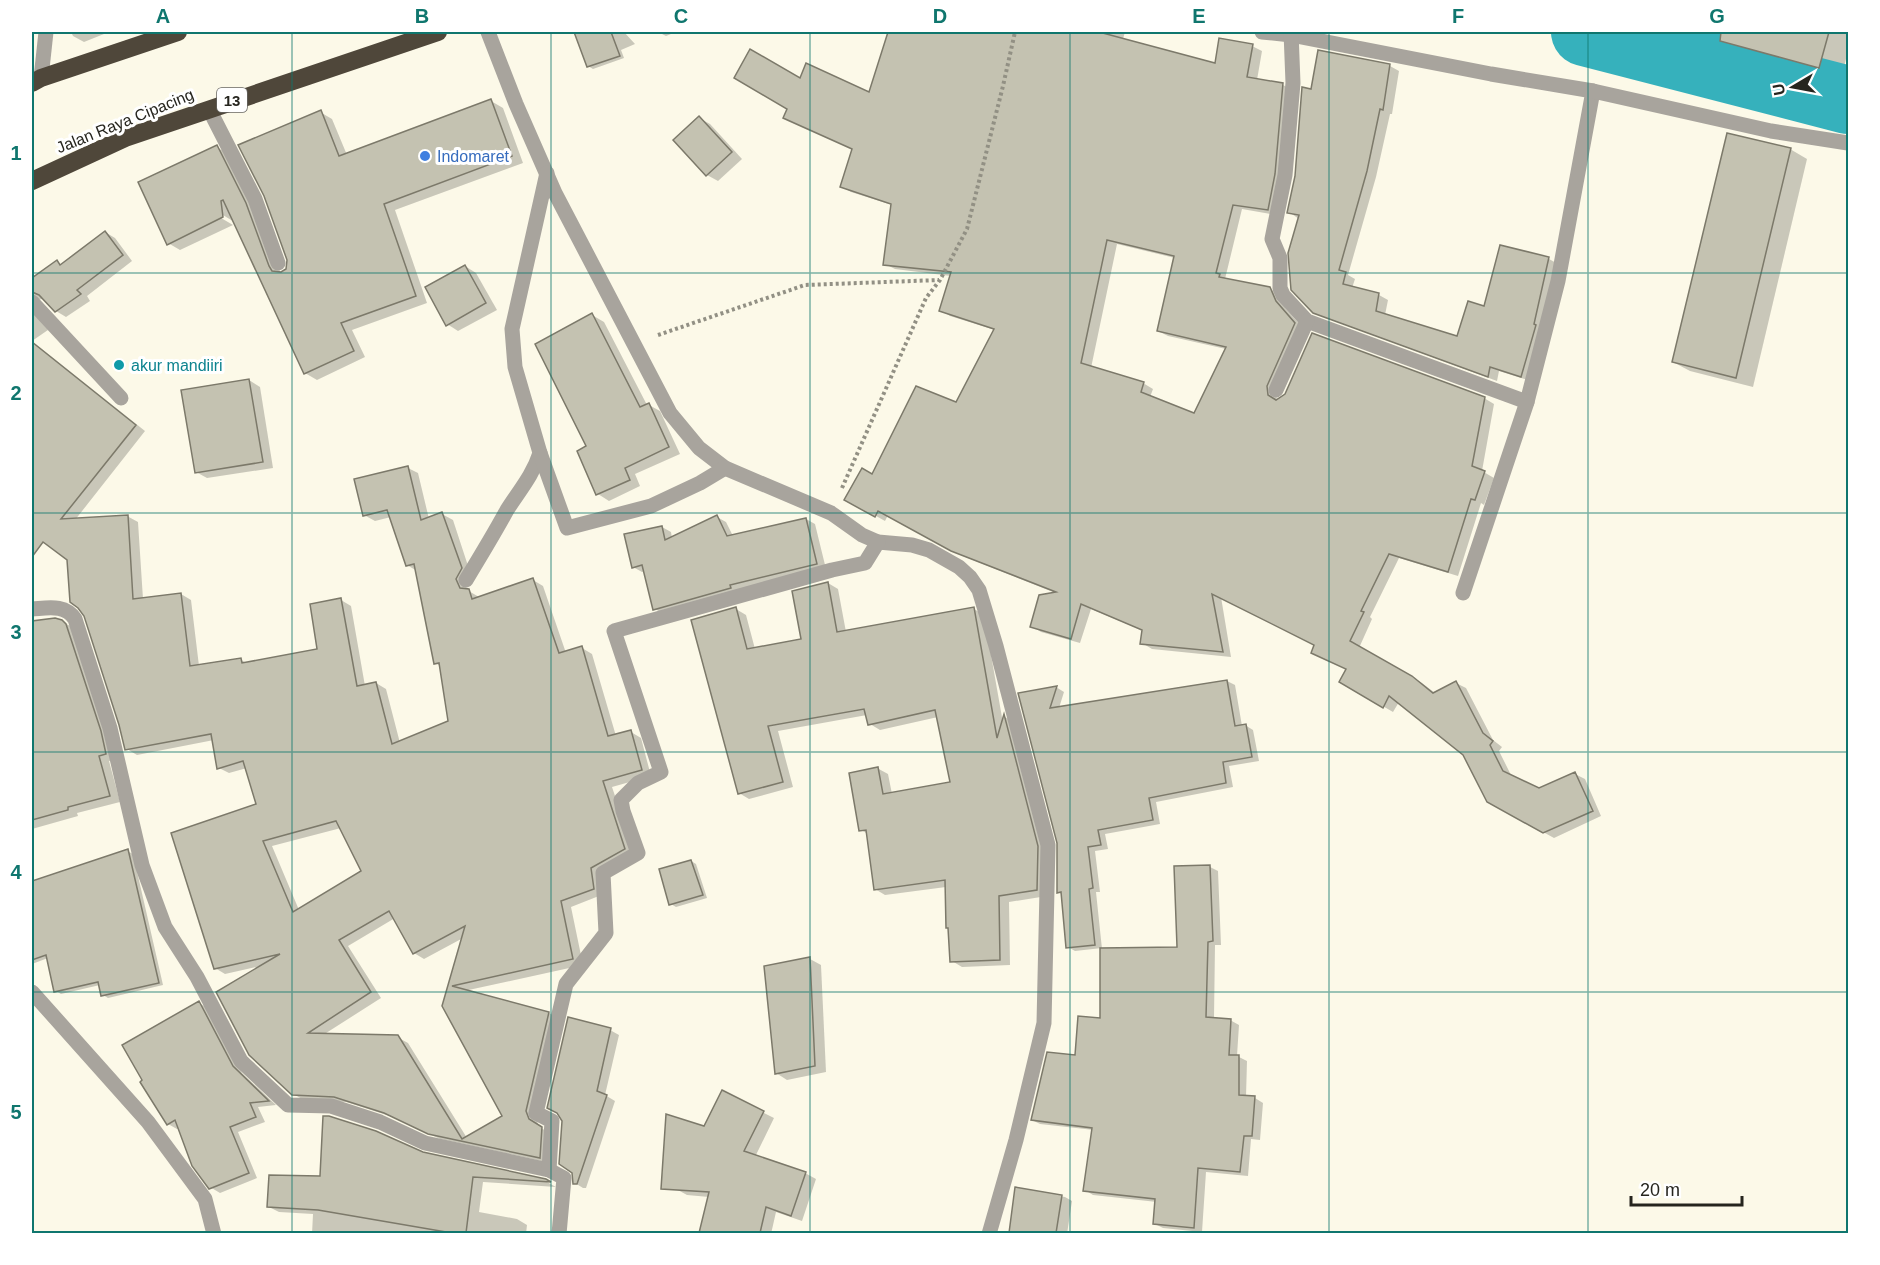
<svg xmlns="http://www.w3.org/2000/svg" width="1880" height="1265" font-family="Helvetica,sans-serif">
  <rect width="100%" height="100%" fill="#fcf9e8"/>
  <g fill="#0003" fill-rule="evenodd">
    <path d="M 71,32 L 109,32 L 84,42 L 73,36 Z"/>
    <path d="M 576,32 L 624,32 L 635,44 L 621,50 L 624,58 L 593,69 L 588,66 Z"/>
    <path d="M 658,32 L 676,32 L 666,36 Z"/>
    <path d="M 889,32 L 1125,32 L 1123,39 L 1216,65 L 1252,46 L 1262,51 L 1257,80 L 1283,85 L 1292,90 L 1277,215 L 1242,209 L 1225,279 L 1270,289 L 1280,295 L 1285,308 L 1304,329 L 1276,392 L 1277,401 L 1484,398 L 1494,404 L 1482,471 L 1494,478 L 1484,505 L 1481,503 L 1458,576 L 1399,558 L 1370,617 L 1372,619 L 1359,648 L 1422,683 L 1435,693 L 1456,683 L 1466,688 L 1493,740 L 1502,747 L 1499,751 L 1512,777 L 1539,790 L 1575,774 L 1585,779 L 1601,816 L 1554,838 L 1498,807 L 1465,754 L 1399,702 L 1393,712 L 1341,682 L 1347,670 L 1316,645 L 1221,597 L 1231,657 L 1152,649 L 1142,643 L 1144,631 L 1091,609 L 1080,643 L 1041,632 L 1032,626 L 1058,594 L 963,556 L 888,515 L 885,521 L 846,499 L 956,404 L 995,330 L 950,316 L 941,310 L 951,276 L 895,269 L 885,264 L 892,205 L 851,192 L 842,187 L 853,149 L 784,117 L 800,80 L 870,94 ZM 1117,244 L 1175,258 L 1158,331 L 1168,336 L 1226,349 L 1195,415 L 1150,397 L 1153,389 L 1143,383 L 1091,368 Z"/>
    <path d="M 1661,32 L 1848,32 L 1848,51 L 1841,79 Z"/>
    <path d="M 1319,52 L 1390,66 L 1399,71 L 1392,114 L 1390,114 L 1376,177 L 1348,275 L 1355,279 L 1352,288 L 1379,295 L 1388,300 L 1385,315 L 1458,338 L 1485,308 L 1501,247 L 1549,259 L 1558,264 L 1531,381 L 1499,371 L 1497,381 L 1324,317 L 1314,311 L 1299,219 L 1289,212 Z"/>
    <path d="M 491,101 L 503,108 L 523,163 L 395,210 L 427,303 L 352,330 L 365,357 L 317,380 L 305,373 L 236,223 L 218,212 L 216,215 L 233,225 L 180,250 L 168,243 L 216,147 L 229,154 L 258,211 L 281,274 L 287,270 L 320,112 L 332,119 L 347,155 Z"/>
    <path d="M 699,118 L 710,124 L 742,159 L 718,181 L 707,175 Z"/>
    <path d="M 1790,149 L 1807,159 L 1753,387 L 1690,371 L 1673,362 Z"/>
    <path d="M 105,232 L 115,238 L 132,261 L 87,296 L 90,301 L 66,317 L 56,311 L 43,299 L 36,300 L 48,330 L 32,341 L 145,431 L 75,520 L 127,516 L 138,522 L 143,599 L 181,594 L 191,600 L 199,666 L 241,660 L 247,663 L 319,650 L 341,600 L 351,606 L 365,686 L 376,683 L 386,689 L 400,743 L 450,722 L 441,667 L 436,663 L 417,571 L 407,565 L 391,517 L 375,521 L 364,515 L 408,468 L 418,473 L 429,519 L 442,514 L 453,520 L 471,575 L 466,586 L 467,590 L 479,597 L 533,580 L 543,586 L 566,653 L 582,648 L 592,654 L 616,736 L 631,732 L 641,738 L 651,776 L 612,787 L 635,855 L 600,874 L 604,894 L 571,907 L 583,965 L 464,991 L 549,1013 L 559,1019 L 536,1118 L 539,1127 L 552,1134 L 550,1163 L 440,1139 L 396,1118 L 346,1102 L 304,1100 L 293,1094 L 261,966 L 225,974 L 215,968 L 258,805 L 247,768 L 229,773 L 219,768 L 214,740 L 137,755 L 127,749 L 69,559 L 32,531 L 32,280 L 57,262 L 62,265 ZM 341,828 L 363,872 L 299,910 L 272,846 ZM 395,918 L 414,953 L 424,959 L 463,938 L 443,1006 L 504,1116 L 467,1138 L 408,1043 L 397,1037 L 323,1035 L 381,998 L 348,946 Z"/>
    <path d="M 465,266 L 476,273 L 497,310 L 458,331 L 447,324 Z"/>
    <path d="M 592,315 L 604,322 L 647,405 L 649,405 L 660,411 L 680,454 L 635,474 L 640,486 L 609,501 L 598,494 L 588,447 Z"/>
    <path d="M 249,380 L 260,387 L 273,468 L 207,478 L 196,472 Z"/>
    <path d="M 717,517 L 726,522 L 733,536 L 806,519 L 815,524 L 826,569 L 664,614 L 655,609 L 645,571 L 642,572 L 633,567 L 662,527 L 671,532 L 672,538 Z"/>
    <path d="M 828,583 L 838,589 L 846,632 L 974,609 L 984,615 L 1003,723 L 1005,717 L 1014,722 L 1048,853 L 1047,896 L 1009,902 L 1010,965 L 962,967 L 952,961 L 946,887 L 885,895 L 875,889 L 868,834 L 861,830 L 877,768 L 888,774 L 892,794 L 952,783 L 938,717 L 880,730 L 870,724 L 867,715 L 778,731 L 793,787 L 749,799 L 739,793 L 736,609 L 746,615 L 755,649 L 803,640 Z"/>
    <path d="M 50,619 L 61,621 L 72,627 L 116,760 L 109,761 L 120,802 L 77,813 L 78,816 L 32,829 L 32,622 Z"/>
    <path d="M 1227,681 L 1235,685 L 1242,726 L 1245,725 L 1253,730 L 1259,761 L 1229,766 L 1233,787 L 1156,802 L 1160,824 L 1105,834 L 1108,849 L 1095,851 L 1100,892 L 1096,892 L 1102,949 L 1179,948 L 1210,867 L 1218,871 L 1221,945 L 1215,945 L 1214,1019 L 1230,1020 L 1239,1025 L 1237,1056 L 1247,1061 L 1246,1097 L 1255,1098 L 1263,1103 L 1260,1140 L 1251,1139 L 1248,1176 L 1206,1172 L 1202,1232 L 1163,1228 L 1155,1224 L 1157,1202 L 1093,1195 L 1085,1190 L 1094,1130 L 1040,1124 L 1032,1120 L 1101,1020 L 1102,948 L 1075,951 L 1068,947 L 1063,895 L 1058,892 L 1059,842 L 1020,694 L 1056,687 L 1064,692 L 1059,708 Z"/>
    <path d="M 127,851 L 133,854 L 163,985 L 108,998 L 103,995 L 100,985 L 61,994 L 56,991 L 48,958 L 32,964 L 32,896 L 59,887 Z"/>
    <path d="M 691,861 L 696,864 L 707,898 L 676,907 L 671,904 Z"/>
    <path d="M 810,959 L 821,965 L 826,1072 L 787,1080 L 776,1073 L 765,967 Z"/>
    <path d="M 199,1003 L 208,1008 L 242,1073 L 276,1105 L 258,1107 L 265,1122 L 238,1132 L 257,1178 L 220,1193 L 210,1187 L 179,1128 L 177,1129 L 168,1124 Z"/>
    <path d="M 610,1030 L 619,1035 L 605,1095 L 615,1101 L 586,1188 L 583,1188 L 575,1183 Z"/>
    <path d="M 723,1092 L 774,1118 L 755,1157 L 805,1173 L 816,1179 L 802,1221 L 776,1212 L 771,1234 L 700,1234 L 709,1197 L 687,1195 L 676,1189 Z"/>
    <path d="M 422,1154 L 545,1181 L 556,1187 L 483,1182 L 479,1212 L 517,1219 L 527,1225 L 526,1234 L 312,1234 L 313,1214 L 279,1212 L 269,1207 L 321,1178 Z"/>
    <path d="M 1017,1189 L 1065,1197 L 1072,1201 L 1067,1234 L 1009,1234 Z"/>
  </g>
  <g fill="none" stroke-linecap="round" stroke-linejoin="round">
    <path stroke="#36b1bc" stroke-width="68" d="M 1585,32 L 1848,100"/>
  </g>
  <g fill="#c4c2b1" stroke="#7c796a" stroke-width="1.5" fill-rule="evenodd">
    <path d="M 574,32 L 611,32 L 620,56 L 587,67 Z"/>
    <path d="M 888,32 L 1099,32 L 1215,63 L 1219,38 L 1253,44 L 1247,77 L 1283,83 L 1275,174 L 1268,210 L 1233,205 L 1216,273 L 1220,274 L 1219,277 L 1270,287 L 1276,301 L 1295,323 L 1267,386 L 1268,395 L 1276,400 L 1285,394 L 1312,333 L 1485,397 L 1472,466 L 1485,471 L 1475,500 L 1471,499 L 1448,572 L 1389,554 L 1361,611 L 1364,612 L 1350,641 L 1412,676 L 1433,693 L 1456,681 L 1483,733 L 1493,741 L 1490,745 L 1503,771 L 1539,788 L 1575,772 L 1593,811 L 1543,833 L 1487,802 L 1463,755 L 1389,696 L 1383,708 L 1339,682 L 1346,669 L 1311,653 L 1314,645 L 1212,594 L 1223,652 L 1140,644 L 1142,630 L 1081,604 L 1071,639 L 1030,627 L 1039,595 L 1056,592 L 951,551 L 878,511 L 875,517 L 844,500 L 862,468 L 872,474 L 916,386 L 956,402 L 994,329 L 939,311 L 951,272 L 883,265 L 891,204 L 840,187 L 852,149 L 783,118 L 787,109 L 734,78 L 750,49 L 800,78 L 806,63 L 869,92 ZM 1107,240 L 1174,256 L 1157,331 L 1226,347 L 1194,413 L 1141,392 L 1144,382 L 1081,363 Z"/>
    <path d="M 1721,32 L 1829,32 L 1819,68 L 1720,41 Z"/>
    <path d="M 1318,50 L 1390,64 L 1383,110 L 1380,109 L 1367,171 L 1339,270 L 1346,272 L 1343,284 L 1379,293 L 1376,311 L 1457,336 L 1468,301 L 1484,306 L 1500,245 L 1549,257 L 1534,324 L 1536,325 L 1521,377 L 1490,367 L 1488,377 L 1313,313 L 1291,290 L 1288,253 L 1299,215 L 1287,213 L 1295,176 L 1302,87 L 1311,89 Z"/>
    <path d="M 491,99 L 512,156 L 384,204 L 416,296 L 341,323 L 354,351 L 304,374 L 223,200 L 221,201 L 223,217 L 167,245 L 138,182 L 217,145 L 246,203 L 269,266 L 272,271 L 281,272 L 286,269 L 287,260 L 264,196 L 238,145 L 321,110 L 339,156 Z"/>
    <path d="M 699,116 L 732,152 L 706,176 L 673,140 Z"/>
    <path d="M 1727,133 L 1791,148 L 1736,378 L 1672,362 Z"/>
    <path d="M 105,231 L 123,255 L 77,290 L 81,294 L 55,312 L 39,295 L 32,292 L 32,278 L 57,260 L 60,265 Z"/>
    <path d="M 465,265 L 486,303 L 446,326 L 425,287 Z"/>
    <path d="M 592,313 L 640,407 L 649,403 L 669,447 L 625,468 L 630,480 L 596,495 L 577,451 L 586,446 L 535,344 Z"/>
    <path d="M 32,342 L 136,425 L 61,519 L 128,515 L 133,599 L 181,593 L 190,666 L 241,658 L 242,663 L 317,649 L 310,604 L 341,598 L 357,686 L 376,682 L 392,744 L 448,721 L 439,663 L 434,664 L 414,564 L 406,566 L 387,510 L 363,516 L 354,479 L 408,466 L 421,520 L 442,512 L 462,568 L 456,579 L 460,588 L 469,589 L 472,599 L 533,578 L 559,653 L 582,646 L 608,736 L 631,730 L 642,770 L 603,781 L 625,849 L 591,868 L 594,889 L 561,901 L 573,959 L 452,986 L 549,1012 L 526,1111 L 529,1119 L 542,1127 L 540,1158 L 428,1134 L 384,1113 L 334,1097 L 292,1095 L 249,1055 L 216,992 L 280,954 L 214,969 L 171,833 L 256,804 L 243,761 L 217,769 L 211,734 L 125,750 L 119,725 L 84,616 L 78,608 L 70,602 L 67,560 L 43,542 L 32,557 ZM 336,821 L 361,871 L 293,912 L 263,841 ZM 389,911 L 413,954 L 465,926 L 442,1006 L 502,1116 L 462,1139 L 398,1035 L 308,1033 L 371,992 L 339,940 Z"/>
    <path d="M 249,379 L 263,462 L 195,473 L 181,390 Z"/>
    <path d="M 717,515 L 727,536 L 806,518 L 817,564 L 730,585 L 731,588 L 653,610 L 642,565 L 632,568 L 624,534 L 662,526 L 665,540 Z"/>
    <path d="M 828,582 L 837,632 L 974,607 L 997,738 L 1004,714 L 1038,846 L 1037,890 L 999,896 L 1000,960 L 950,962 L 948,928 L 946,928 L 945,880 L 874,890 L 866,830 L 859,831 L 849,773 L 878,767 L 883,794 L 950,782 L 935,710 L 868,725 L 864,709 L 768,726 L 783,782 L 738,794 L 691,620 L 736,607 L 747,649 L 801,639 L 792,591 Z"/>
    <path d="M 55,618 L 62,620 L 66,624 L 101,731 L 106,754 L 99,756 L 110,796 L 68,807 L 68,810 L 32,820 L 32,621 Z"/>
    <path d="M 1227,680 L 1235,726 L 1246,724 L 1252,757 L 1223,762 L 1226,783 L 1149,798 L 1153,820 L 1098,830 L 1101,845 L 1088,847 L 1093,888 L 1089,889 L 1095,945 L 1066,948 L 1061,892 L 1057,893 L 1057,843 L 1018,693 L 1057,686 L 1050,708 Z"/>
    <path d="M 128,849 L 159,983 L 101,996 L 98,982 L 54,992 L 46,955 L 32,960 L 32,881 Z"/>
    <path d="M 691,860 L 703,895 L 669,905 L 659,869 Z"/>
    <path d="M 1210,865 L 1213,941 L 1208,942 L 1206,1017 L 1231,1019 L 1229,1055 L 1239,1055 L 1239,1095 L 1255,1096 L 1252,1136 L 1244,1136 L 1240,1172 L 1198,1168 L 1194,1228 L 1153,1224 L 1155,1199 L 1083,1191 L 1092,1128 L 1031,1120 L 1047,1052 L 1075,1055 L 1078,1016 L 1100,1018 L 1100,948 L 1177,947 L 1174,866 Z"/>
    <path d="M 810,957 L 815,1066 L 775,1074 L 764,966 Z"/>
    <path d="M 199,1001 L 233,1066 L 269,1101 L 250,1103 L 256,1117 L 230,1127 L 249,1173 L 209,1189 L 192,1166 L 175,1120 L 167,1125 L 140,1082 L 142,1080 L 122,1045 Z"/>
    <path d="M 568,1017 L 611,1028 L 597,1091 L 607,1095 L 577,1184 L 573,1184 L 572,1173 L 559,1164 L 562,1121 L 557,1113 L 547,1108 Z"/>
    <path d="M 722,1090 L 764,1111 L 744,1151 L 806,1172 L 791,1216 L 766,1207 L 760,1233 L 699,1233 L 709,1192 L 661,1189 L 666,1114 L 704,1126 Z"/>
    <path d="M 323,1116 L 329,1116 L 376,1131 L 423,1152 L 546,1179 L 551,1182 L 473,1177 L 466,1233 L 452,1233 L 318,1210 L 267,1207 L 269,1175 L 320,1176 Z"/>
    <path d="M 1015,1187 L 1062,1195 L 1056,1233 L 1009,1233 Z"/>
  </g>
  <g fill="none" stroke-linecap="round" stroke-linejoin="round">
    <g stroke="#929084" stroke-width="4" stroke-dasharray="3 3" stroke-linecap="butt">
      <path d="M 658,335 L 805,285 L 939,280"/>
      <path d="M 842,488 L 926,298 L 940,280 L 967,229 L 1003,86 L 1015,32"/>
    </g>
    <path stroke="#a8a49d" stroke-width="15" d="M 466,580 C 480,557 494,534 507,510 C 519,491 533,475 540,453"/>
    <g stroke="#a8a49d" stroke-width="15">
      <path d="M 488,32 L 516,104 L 555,193 L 670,413 L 699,448 L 725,468 L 831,513 L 862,535 L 878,542 L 912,545 L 929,550 L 959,567 L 970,577 L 979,590 L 996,646 L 1048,845 L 1044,1023 L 1016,1140 L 989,1234"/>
      <path d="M 1262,32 L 1291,35 L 1491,74 L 1593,91 L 1558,281 L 1527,402"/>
      <path d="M 1291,32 L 1293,83 L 1285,175 L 1272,239 L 1280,258 L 1280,288 L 1283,295 L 1307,321 L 1527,402 L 1463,593"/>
      <path d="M 41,78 L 46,32"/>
      <path d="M 1593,91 L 1771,131 L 1848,143"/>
      <path d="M 209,109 L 255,199 L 278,263"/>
      <path d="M 547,173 L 512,329 L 515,367 L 540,453 L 567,528 L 651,506 L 700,483 L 725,468"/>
      <path d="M 32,302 L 121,398"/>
      <path d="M 1276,390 L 1307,321"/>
      <path d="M 32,609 C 48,608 65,604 75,619 L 110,728 L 142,865 L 165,927 L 197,977 L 241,1061 L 288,1105 L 331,1106 L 380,1122 L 425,1143 L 549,1170 L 564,1178 L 559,1234"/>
      <path d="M 32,992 L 148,1122 L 205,1199 L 214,1234"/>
      <path d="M 549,1170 L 552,1121 L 536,1113 L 566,984 L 606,933 L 603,873 L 638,853 L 623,811 L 621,800 L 638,783 L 661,772 L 614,631 L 832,570 L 865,563 L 878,542"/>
    </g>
    <g stroke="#4f473a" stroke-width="18">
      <path d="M 32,83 L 41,78 L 178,32"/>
      <path d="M 32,181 L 125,138 L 438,32"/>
    </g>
  </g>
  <path fill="none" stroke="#0f766e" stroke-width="1.5" stroke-opacity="0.55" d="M 292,32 L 292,1234M 551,32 L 551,1234M 810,32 L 810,1234M 1070,32 L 1070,1234M 1329,32 L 1329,1234M 1588,32 L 1588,1234M 32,273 L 1848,273M 32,513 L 1848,513M 32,752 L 1848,752M 32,992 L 1848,992"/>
  <circle fill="#3f7fe0" stroke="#fff" stroke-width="2" cx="425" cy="156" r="6"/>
  <circle fill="#0f9aa8" stroke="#fff" stroke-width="2" cx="119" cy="365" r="6"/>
  <g text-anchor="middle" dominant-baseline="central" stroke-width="6" stroke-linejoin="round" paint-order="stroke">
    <rect fill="#fff" stroke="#676662" stroke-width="1.5" x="217" y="88" width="30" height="24" rx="4.5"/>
    <g font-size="15" font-weight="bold" fill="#26251e">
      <text x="232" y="100">13</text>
    </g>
    <g font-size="16" fill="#26251e" stroke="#fff">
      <text transform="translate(125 121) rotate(-22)">Jalan Raya Cipacing</text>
    </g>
    <g font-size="16" fill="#366cbe" stroke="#fff" text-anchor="start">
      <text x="437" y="156">Indomaret</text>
    </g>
    <g font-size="16" fill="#0d838f" stroke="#fff" text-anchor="start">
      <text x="131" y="365">akur mandiiri</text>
    </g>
  </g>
  <rect width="1880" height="1265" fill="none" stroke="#ffffff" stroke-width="66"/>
  <g transform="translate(1793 87) rotate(260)" stroke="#ffffff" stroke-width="4.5" paint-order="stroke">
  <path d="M0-4.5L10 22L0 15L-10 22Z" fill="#26251e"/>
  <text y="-9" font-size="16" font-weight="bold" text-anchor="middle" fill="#26251e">U</text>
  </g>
  <path d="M1631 1196v9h111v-9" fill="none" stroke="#26251e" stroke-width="3"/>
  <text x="1640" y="1196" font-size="18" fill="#26251e" stroke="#ffffff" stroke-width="4.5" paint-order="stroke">20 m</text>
  <rect x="33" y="33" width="1814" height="1199" fill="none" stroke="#0f766e" stroke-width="2"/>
  <g font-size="20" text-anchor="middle" font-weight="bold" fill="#0f766e">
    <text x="163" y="23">A</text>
    <text x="422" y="23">B</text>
    <text x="681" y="23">C</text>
    <text x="940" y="23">D</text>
    <text x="1199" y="23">E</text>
    <text x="1458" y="23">F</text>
    <text x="1717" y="23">G</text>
    <text x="16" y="160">1</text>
    <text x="16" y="400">2</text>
    <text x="16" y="639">3</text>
    <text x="16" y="879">4</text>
    <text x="16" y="1119">5</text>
  </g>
</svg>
